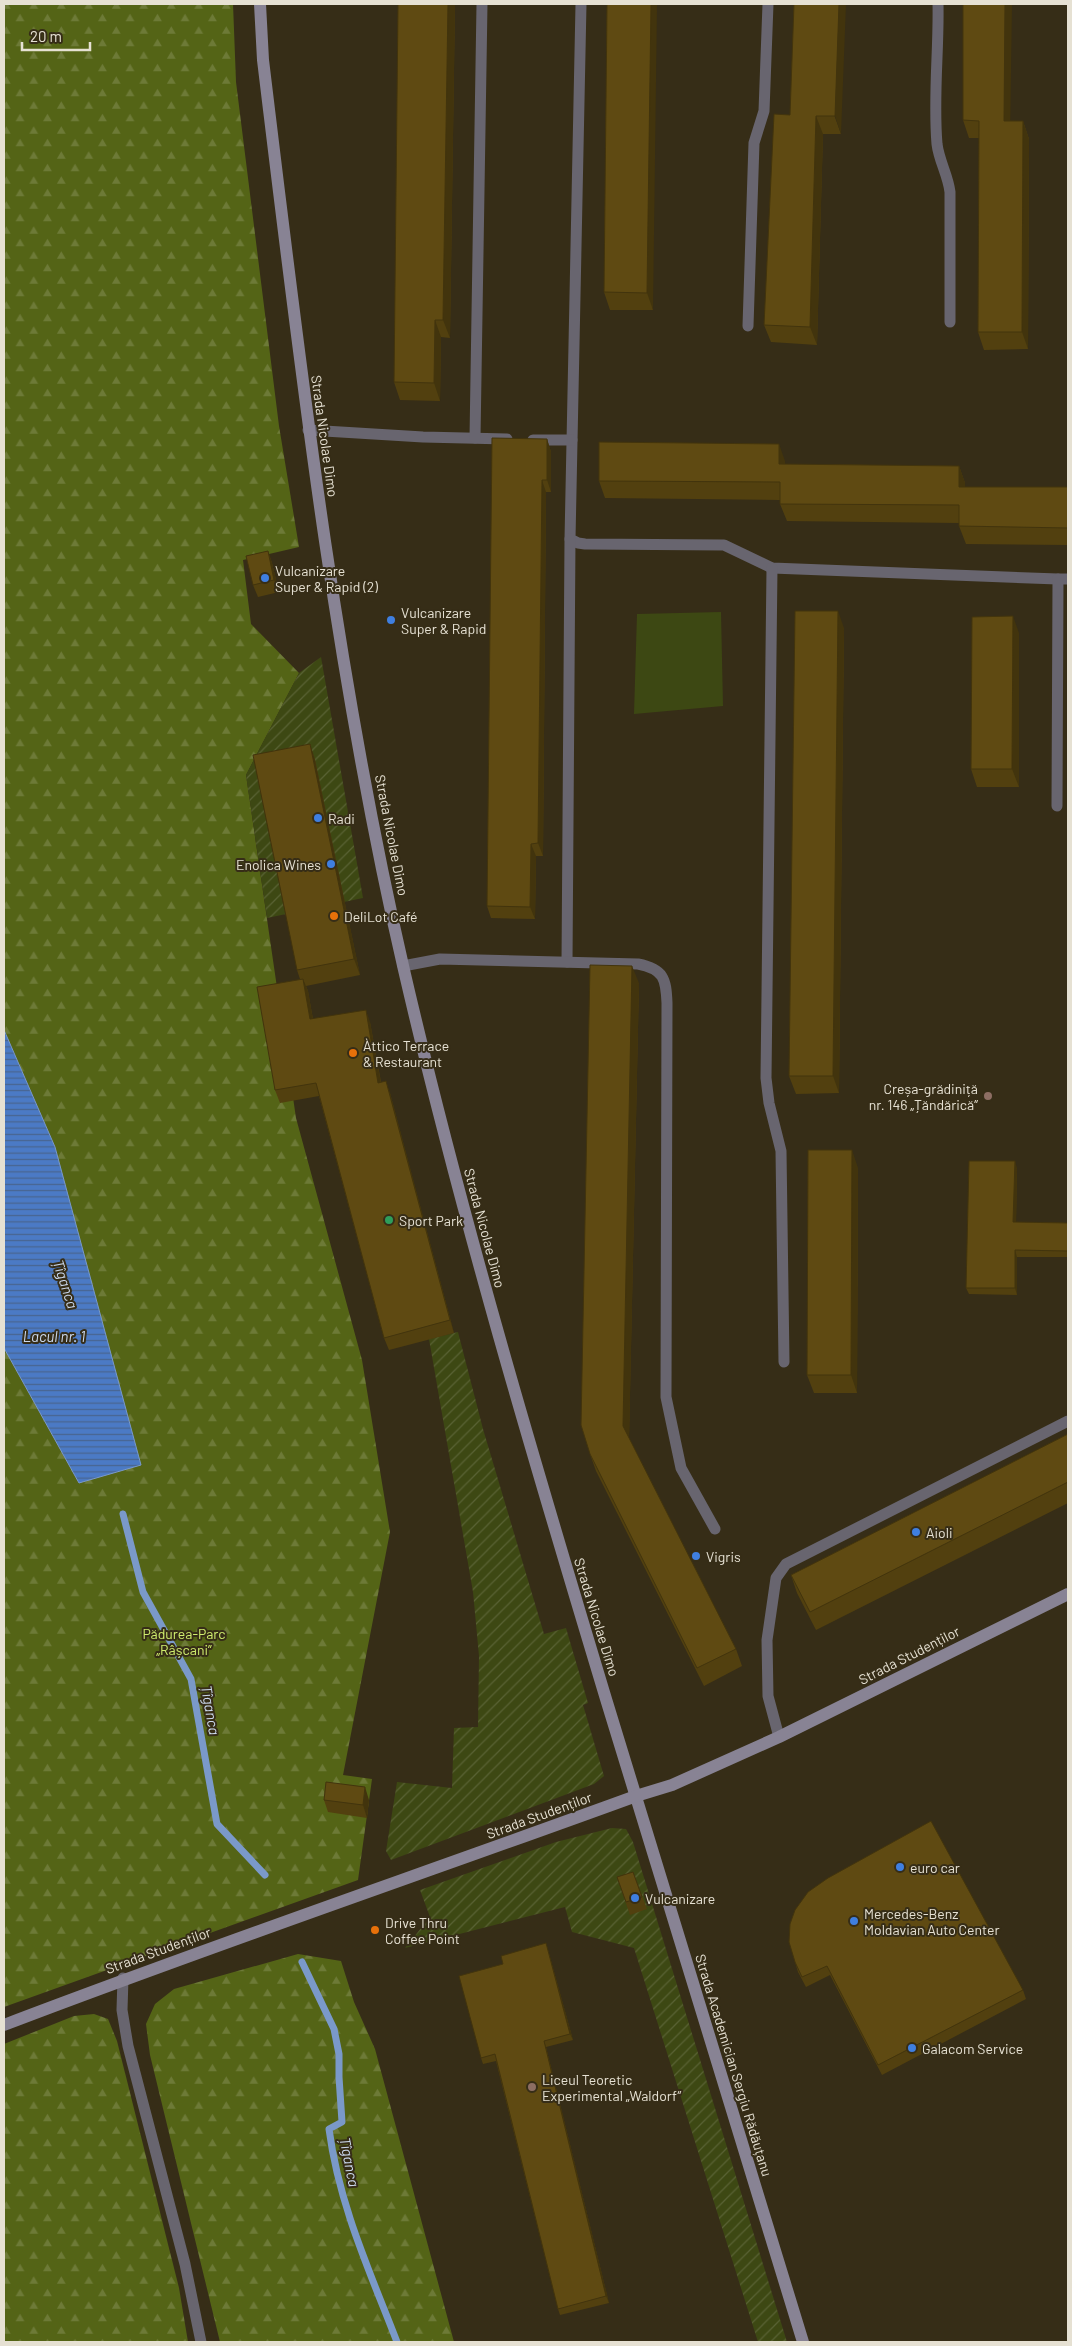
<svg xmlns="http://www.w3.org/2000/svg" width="1072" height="2346" font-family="Barlow,sans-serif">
  <defs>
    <pattern id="forest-firs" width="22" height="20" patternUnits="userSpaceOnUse" patternTransform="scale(1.25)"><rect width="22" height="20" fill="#546416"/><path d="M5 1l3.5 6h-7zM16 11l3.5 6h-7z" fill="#6d7a37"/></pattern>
    <pattern id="garden-furrows" width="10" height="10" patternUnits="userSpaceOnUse" patternTransform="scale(1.25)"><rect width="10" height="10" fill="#3d4813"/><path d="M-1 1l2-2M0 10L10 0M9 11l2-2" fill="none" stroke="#596234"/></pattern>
    <pattern id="water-rules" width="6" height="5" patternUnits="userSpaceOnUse" patternTransform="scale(1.25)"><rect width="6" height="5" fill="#4b7ac5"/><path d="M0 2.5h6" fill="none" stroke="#49648f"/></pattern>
  </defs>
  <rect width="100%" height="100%" fill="#362d17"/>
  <path fill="#3d4813" d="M 721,612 L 723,706 L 634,714 L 637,614 Z"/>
  <g fill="url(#forest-firs)">
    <path d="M 4,4 L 233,4 L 236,82 L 279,426 L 299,547 L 243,560 L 251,624 L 299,673 L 246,775 L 296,1118 L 362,1360 L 390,1532 L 343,1775 L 372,1779 L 358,1880 L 4,2007 L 4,1348 L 79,1483 L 55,1147 L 4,1030 Z"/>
    <path d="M 298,1954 L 341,1961 L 354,2002 L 375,2049 L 454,2342 L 220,2342 L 150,2055 L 146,2024 L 155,2004 L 174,1989 Z"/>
    <path d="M 94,2014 L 108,2019 L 117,2041 L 179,2288 L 188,2342 L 4,2342 L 4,2044 L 74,2016 Z"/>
  </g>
  <g fill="url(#garden-furrows)">
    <path d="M 321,657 L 363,898 L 267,918 L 246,775 L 299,673 Z"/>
    <path d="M 458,1332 L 483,1429 L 544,1634 L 566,1628 L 588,1703 L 583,1705 L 604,1776 L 594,1784 L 391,1860 L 386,1851 L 397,1782 L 452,1788 L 454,1728 L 478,1727 L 479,1656 L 473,1592 L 429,1339 Z"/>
    <path d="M 612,1828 L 626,1829 L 633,1842 L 787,2342 L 758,2342 L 634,1948 L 572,1932 L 565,1907 L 405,1948 L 430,1917 L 420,1890 L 556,1842 Z"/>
  </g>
  <path fill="url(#water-rules)" stroke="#7a99c9" d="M 4,1030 L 55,1147 L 141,1465 L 79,1483 L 4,1348 Z"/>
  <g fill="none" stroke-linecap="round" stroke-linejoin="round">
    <g stroke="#7a99c9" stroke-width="7">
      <path d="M 123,1514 L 143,1592 L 191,1679 L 217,1824 L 265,1875"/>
      <path d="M 302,1962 L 334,2029 L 339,2054 L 339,2077 L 342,2122 L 329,2129 C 339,2205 370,2272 397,2342"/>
    </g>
    <g stroke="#68656f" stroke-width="11">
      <path d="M 581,4 L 570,539 L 578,543 L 585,544 L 724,545 L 772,568 L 1058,579"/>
      <path d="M 938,4 C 939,50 933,97 937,144 C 939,161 948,175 950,192 L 950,322"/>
      <path d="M 748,326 L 754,143 L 764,111 L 768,4"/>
      <path d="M 308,430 L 423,437 L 507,439"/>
      <path d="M 475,438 L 482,4"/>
      <path d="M 533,440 L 572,440"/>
      <path d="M 772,568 L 766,1078 L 769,1103 L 781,1151 L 784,1362"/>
      <path d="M 1057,806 L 1058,579 L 1068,579"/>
      <path d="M 567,962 L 570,539"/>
      <path d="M 403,966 L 440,959 L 638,964 C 664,969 666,979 667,1003 L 666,1397 L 681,1468 L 715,1529"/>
      <path d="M 779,1737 L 768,1696 L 767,1640 L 776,1578 L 786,1564 L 1068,1421"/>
      <path d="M 123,1978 L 122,2010 L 128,2046 L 185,2264 L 201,2342"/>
    </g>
    <g stroke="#888394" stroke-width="12">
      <path d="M 260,4 L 263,60 C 300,365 335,671 404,970 C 461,1216 533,1457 606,1699 C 671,1913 738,2128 803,2342"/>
      <path d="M 4,2025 C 213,1945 425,1873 636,1796 L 672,1785 L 779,1737 L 1068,1594"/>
    </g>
  </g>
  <g fill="#52400f">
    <path d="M 455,4 L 450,338 L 441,337 L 440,401 L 400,400 L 394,382 Z"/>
    <path d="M 607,4 L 653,310 L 610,310 L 604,292 Z"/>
    <path d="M 794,4 L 841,134 L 823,134 L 817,345 L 771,342 L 764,325 L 790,115 Z"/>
    <path d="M 963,120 L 1023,121 L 1029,139 L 1028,349 L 984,350 L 978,332 L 979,138 L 969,138 Z"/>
    <path d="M 547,439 L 551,452 L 551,492 L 546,492 L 543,856 L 536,856 L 535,919 L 491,918 L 487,906 Z"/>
    <path d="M 785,461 L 785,464 L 959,466 L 965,483 L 965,487 L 1068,487 L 1068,545 L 966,544 L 959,526 L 959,523 L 787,521 L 780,504 L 780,500 L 605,498 L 599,481 Z"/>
    <path d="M 268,551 L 272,563 L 279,592 L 258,597 L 253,585 Z"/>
    <path d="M 844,628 L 839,1093 L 796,1094 L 789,1076 Z"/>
    <path d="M 1019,633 L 1019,787 L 977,787 L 971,769 Z"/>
    <path d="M 310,744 L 315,760 L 360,975 L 306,986 L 308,991 L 313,1019 L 370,1022 L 381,1082 L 390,1093 L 454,1333 L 389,1350 L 384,1338 L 319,1096 L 280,1103 L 275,1090 L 300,979 L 297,970 Z"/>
    <path d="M 639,983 L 629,1439 L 736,1649 L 742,1666 L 704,1686 L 596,1471 L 590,1454 Z"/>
    <path d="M 858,1168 L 857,1393 L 814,1393 L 807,1375 Z"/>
    <path d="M 1017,1168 L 1016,1222 L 1068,1223 L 1068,1257 L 1017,1257 L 1017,1295 L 969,1294 L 966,1288 Z"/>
    <path d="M 1068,1434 L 1068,1503 L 816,1630 L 797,1593 L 791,1575 Z"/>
    <path d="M 324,1800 L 369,1800 L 367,1818 L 328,1812 Z"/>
    <path d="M 633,1872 L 647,1909 L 630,1915 L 617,1877 Z"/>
    <path d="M 548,1950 L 573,2040 L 546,2047 L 609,2303 L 560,2315 L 558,2309 L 496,2061 L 483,2064 L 481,2058 L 503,1964 Z"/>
    <path d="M 795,1962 L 1023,1990 L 1026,1999 L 882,2075 L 830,1975 L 806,1987 L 798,1972 Z"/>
  </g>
  <g fill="#42340d">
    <path d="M 448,4 L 455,4 L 450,338 L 443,320 Z"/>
    <path d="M 651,4 L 657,4 L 653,310 L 647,293 Z"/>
    <path d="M 839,4 L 846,4 L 841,134 L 835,116 Z"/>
    <path d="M 1005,4 L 1012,4 L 1010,138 L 1004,121 Z"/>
    <path d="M 816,116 L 823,134 L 817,345 L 810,327 Z"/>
    <path d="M 1023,121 L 1029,139 L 1028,349 L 1022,332 Z"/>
    <path d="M 435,320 L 441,337 L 440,401 L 434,383 Z"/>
    <path d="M 547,439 L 551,452 L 551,492 L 547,480 Z"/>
    <path d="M 779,444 L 785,461 L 786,482 L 779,464 Z"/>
    <path d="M 959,466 L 965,483 L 966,504 L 959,487 Z"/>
    <path d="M 542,480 L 546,492 L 543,856 L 538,843 Z"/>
    <path d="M 268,551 L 272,563 L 279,592 L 274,580 Z"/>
    <path d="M 838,611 L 844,628 L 839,1093 L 833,1076 Z"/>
    <path d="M 1013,616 L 1019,633 L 1019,787 L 1012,769 Z"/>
    <path d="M 310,744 L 315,760 L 360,975 L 354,959 Z"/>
    <path d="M 531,844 L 536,856 L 535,919 L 530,907 Z"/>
    <path d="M 632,966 L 639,983 L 629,1443 L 623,1426 Z"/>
    <path d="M 303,979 L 308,991 L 315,1032 L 310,1019 Z"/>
    <path d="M 366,1010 L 370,1022 L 383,1095 L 378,1083 Z"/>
    <path d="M 386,1081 L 390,1093 L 454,1333 L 450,1320 Z"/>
    <path d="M 852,1150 L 858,1168 L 857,1393 L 851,1375 Z"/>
    <path d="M 1015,1161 L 1017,1168 L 1016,1228 L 1013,1222 Z"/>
    <path d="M 1015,1250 L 1017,1257 L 1017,1295 L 1015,1288 Z"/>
    <path d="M 365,1787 L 369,1800 L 367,1818 L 363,1805 Z"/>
    <path d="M 546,1943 L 548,1950 L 573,2040 L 570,2034 Z"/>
    <path d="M 544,2041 L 546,2047 L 609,2303 L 606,2296 Z"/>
  </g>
  <g fill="#5f4a12" stroke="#42340d">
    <path d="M 398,4 L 448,4 L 443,320 L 435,320 L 434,383 L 394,382 Z"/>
    <path d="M 607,4 L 651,4 L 647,293 L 604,292 Z"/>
    <path d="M 794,4 L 839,4 L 835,116 L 816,116 L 810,327 L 764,325 L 774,114 L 790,115 Z"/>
    <path d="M 963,4 L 1005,4 L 1004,121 L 1023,121 L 1022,332 L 978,332 L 979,121 L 963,120 Z"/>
    <path d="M 492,438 L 547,439 L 547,480 L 542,480 L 538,843 L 531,844 L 530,907 L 487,906 Z"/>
    <path d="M 599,442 L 779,444 L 779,464 L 959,466 L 959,487 L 1068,487 L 1068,528 L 959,526 L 959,505 L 780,504 L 780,482 L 599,481 Z"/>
    <path d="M 268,551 L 274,580 L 253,585 L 246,556 Z"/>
    <path d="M 795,611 L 838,611 L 833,1076 L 789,1076 Z"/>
    <path d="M 1013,616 L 1012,769 L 971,769 L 972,617 Z"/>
    <path d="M 310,744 L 354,959 L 297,970 L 253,755 Z"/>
    <path d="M 590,965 L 632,966 L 623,1426 L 736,1649 L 697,1668 L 590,1454 L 581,1425 Z"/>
    <path d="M 303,979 L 310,1019 L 366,1010 L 378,1083 L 386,1081 L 450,1320 L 384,1338 L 316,1083 L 275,1090 L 257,987 Z"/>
    <path d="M 808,1150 L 852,1150 L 851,1375 L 807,1375 Z"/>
    <path d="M 969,1161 L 1015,1161 L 1013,1222 L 1068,1223 L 1068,1251 L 1015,1250 L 1015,1288 L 966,1288 Z"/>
    <path d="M 1068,1434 L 1068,1482 L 810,1612 L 791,1575 Z"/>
    <path d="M 326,1782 L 365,1787 L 363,1805 L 324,1800 Z"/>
    <path d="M 931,1821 L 1023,1990 L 878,2065 L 827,1966 L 802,1977 L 795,1962 L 789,1942 L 790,1924 L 795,1910 L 808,1892 L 828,1878 Z"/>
    <path d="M 633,1872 L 642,1897 L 626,1902 L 617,1877 Z"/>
    <path d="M 546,1943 L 570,2034 L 544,2041 L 606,2296 L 558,2309 L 495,2054 L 481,2058 L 459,1976 L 503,1964 L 501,1956 Z"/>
  </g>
  <g fill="#3f7fe0" stroke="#362d17" stroke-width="2">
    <circle cx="265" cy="578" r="5"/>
    <circle cx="391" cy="620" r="5"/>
    <circle cx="318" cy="818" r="5"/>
    <circle cx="331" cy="864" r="5"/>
    <circle cx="916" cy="1532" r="5"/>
    <circle cx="696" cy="1556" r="5"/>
    <circle cx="900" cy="1867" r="5"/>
    <circle cx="635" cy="1898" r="5"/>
    <circle cx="854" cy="1921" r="5"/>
    <circle cx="912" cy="2048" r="5"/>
  </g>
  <g fill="#e8710a" stroke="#362d17" stroke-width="2">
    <circle cx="334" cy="916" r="5"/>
    <circle cx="353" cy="1053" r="5"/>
    <circle cx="375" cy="1930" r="5"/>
  </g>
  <g fill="#8d6e63" stroke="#362d17" stroke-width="2">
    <circle cx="988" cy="1096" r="5"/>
    <circle cx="532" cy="2087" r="5"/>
  </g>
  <circle fill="#2e9e5b" stroke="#362d17" stroke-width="2" cx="389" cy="1220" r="5"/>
  <g text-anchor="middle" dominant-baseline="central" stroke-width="4" stroke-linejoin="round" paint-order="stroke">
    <g font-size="14" fill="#e6e1d3" stroke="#362d17">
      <text transform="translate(325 436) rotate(82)">Strada Nicolae Dimo</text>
      <text transform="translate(392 835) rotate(79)">Strada Nicolae Dimo</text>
      <text transform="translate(485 1228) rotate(75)">Strada Nicolae Dimo</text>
      <text transform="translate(597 1617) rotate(73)">Strada Nicolae Dimo</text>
      <text transform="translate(909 1655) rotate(-27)">Strada Studenților</text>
      <text transform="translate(539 1815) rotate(-20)">Strada Studenților</text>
      <text transform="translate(158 1950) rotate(-20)">Strada Studenților</text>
      <text transform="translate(734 2065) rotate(73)">Strada Academician Sergiu Rădăuțanu</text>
    </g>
    <g font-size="14" fill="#e6e1d3" stroke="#362d17" text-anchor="start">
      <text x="275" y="570">Vulcanizare<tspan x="275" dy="16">Super &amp; Rapid (2)</tspan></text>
      <text x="401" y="612">Vulcanizare<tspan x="401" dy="16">Super &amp; Rapid</tspan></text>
      <text x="328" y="818">Radi</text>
      <text x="321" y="864" text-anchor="end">Enolica Wines</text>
      <text x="344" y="916">DeliLot Café</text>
      <text x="363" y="1045">Àttico Terrace<tspan x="363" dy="16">&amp; Restaurant</tspan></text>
      <text x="978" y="1088" text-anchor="end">Creșa-grădiniță<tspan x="978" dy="16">nr. 146 „Țăndărică”</tspan></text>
      <text x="399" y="1220">Sport Park</text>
      <text x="926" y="1532">Aioli</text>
      <text x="706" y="1556">Vigris</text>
      <text x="910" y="1867">euro car</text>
      <text x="645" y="1898">Vulcanizare</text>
      <text x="864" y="1913">Mercedes-Benz<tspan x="864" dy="16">Moldavian Auto Center</tspan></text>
      <text x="385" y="1922">Drive Thru<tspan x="385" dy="16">Coffee Point</tspan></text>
      <text x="922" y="2048">Galacom Service</text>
      <text x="542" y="2079">Liceul Teoretic<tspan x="542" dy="16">Experimental „Waldorf”</tspan></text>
    </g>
    <g font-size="14" fill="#d0ee6e" stroke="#362d17">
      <text x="184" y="1633">Pădurea-Parc<tspan x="184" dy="16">„Râșcani”</tspan></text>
    </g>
    <g font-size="15" font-style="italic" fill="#cbd8ed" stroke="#362d17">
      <text transform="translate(66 1284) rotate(72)">Țîganca</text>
      <text x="54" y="1336">Lacul nr. 1</text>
      <text transform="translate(211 1710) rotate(80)">Țîganca</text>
      <text transform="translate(350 2162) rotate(79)">Țîganca</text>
    </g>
  </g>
  <rect width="1072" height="2346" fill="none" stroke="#e6e1d3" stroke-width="10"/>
  <path d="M22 42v8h68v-8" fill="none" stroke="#e6e1d3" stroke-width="2.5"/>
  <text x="30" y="42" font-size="15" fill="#e6e1d3" stroke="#362d17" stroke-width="4" paint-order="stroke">20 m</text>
</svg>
